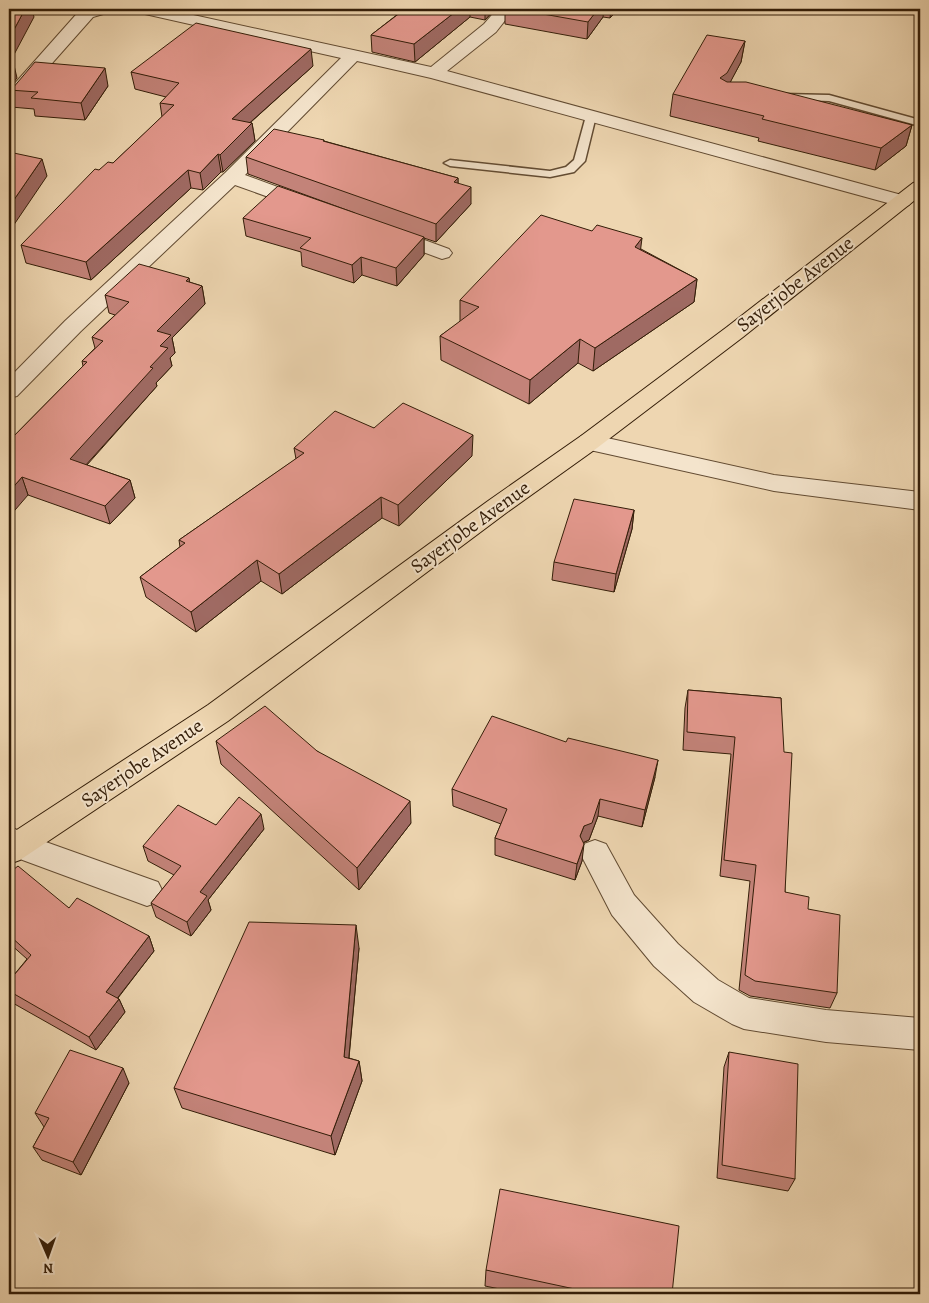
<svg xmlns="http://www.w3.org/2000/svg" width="929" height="1303" font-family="Alegreya,serif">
  <rect width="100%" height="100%" fill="#eed6b1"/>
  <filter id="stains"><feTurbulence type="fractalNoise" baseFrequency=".004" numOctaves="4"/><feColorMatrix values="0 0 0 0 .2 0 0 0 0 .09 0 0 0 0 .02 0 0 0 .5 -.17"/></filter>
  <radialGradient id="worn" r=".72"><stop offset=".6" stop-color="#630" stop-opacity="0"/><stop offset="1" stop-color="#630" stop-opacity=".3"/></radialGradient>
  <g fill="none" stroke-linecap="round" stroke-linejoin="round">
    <g stroke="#624b32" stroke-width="3">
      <g id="service">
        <path d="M 783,94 L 829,95 L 920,120 L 920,126 L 829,101 L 779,99 L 778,97 L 779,95 Z"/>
        <path d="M 591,113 L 596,116 L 585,161 L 574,172 L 550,177 L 450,166 L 444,163 L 450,160 L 550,171 L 566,167 L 574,160 L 586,116 Z"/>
      </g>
    </g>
    <g stroke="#624b32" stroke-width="2">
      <g id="minor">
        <path d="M 81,9 L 112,9 L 110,12 L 93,17 L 15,105 L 9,106 L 9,90 Z"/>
        <path d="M 137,9 L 166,9 L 431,67 L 484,24 L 497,9 L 514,9 L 496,32 L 447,71 L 909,197 L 912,201 L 909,205 L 902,207 L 895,205 L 431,78 L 357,61 L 245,175 L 313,200 L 316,204 L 313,208 L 306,210 L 299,208 L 235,185 L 81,331 L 17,396 L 9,398 L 9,378 L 65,321 L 225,173 L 341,58 L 145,14 L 139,12 Z"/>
        <path d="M 389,227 L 449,249 L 452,253 L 449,257 L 442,259 L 382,237 L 379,233 L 382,229 Z"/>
        <path d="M 589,434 L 774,475 L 920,492 L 920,510 L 774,491 L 581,448 L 577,442 L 581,436 Z"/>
        <path d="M 9,826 L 29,836 L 158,882 L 163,892 L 158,902 L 147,906 L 9,855 Z"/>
        <path d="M 595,840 L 606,844 L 634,895 L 678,944 L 718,980 L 749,998 L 826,1010 L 920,1018 L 920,1050 L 826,1042 L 744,1029 L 732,1024 L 694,1002 L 654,966 L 612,915 L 580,853 L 584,844 Z"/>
      </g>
    </g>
    <g stroke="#331d08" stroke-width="2">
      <path id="primary" d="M 920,181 L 920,196 L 743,337 L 597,448 L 506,513 L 228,721 L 20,860 L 9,864 L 9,835 L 208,705 L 488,501 L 581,436 L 727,327 L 913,183 Z"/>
    </g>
    <use href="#service" fill="#f4e4cc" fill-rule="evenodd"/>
    <use href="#minor" fill="#f4e4cc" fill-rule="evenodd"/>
    <use href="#primary" fill="#eed6b1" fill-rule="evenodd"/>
  </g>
  <g fill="#c38379" stroke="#331d08">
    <path d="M 403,9 L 495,9 L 485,20 L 470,17 L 415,62 L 372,52 L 371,35 L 403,10 Z"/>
    <path d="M 505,9 L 618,9 L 610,18 L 603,17 L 587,39 L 505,24 Z"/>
    <path d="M 745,41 L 741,62 L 730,82 L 912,125 L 906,146 L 875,170 L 758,141 L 759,138 L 670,116 L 673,94 Z"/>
    <path d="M 313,66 L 250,123 L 252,123 L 255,141 L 223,172 L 221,172 L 203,190 L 191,188 L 91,280 L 26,263 L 21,245 L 99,170 L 113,163 L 162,117 L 160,103 L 166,97 L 135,89 L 131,72 Z"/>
    <path d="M 108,86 L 85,120 L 35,116 L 34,109 L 11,107 L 9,98 L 9,90 Z"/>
    <path d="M 324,140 L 324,141 L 458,178 L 458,183 L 471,204 L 436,242 L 424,238 L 424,255 L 397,286 L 362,275 L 354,283 L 302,266 L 301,252 L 246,236 L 243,218 L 355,213 L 248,174 L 246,157 Z"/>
    <path d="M 641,249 L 697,279 L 694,302 L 593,371 L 578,363 L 529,404 L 441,360 L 440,336 L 460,322 L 460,300 Z"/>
    <path d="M 189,278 L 189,282 L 202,286 L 205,304 L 172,338 L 175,353 L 170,358 L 172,366 L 156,383 L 157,386 L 87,465 L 130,480 L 135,498 L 110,524 L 28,495 L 9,441 L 83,366 L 82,361 L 95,348 L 92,337 L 115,315 L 109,313 L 105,295 Z"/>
    <path d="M 374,428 L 472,456 L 399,526 L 382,518 L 282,594 L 261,581 L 196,632 L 146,597 L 140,577 L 180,547 L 179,540 L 296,459 L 294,448 Z"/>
    <path d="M 634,510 L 632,529 L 614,592 L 552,580 L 554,562 Z"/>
    <path d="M 688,690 L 781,698 L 785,892 L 808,909 L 837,993 L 830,1008 L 750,996 L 739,990 L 750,881 L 720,876 L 731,754 L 683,750 L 685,708 Z"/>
    <path d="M 216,741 L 317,751 L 411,823 L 359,890 L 221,764 Z"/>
    <path d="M 655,777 L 642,827 L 598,816 L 589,840 L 583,843 L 582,861 L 575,880 L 495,855 L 495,838 L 501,824 L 453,806 L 452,789 Z"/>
    <path d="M 216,825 L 264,829 L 208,900 L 211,910 L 191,936 L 156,917 L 151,903 L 174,875 L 148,861 L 143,846 Z"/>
    <path d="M 9,873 L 69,908 L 149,936 L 154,951 L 118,998 L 119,999 L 125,1012 L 96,1050 L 11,1002 L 9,998 L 9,981 L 27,959 L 9,943 Z"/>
    <path d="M 359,948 L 349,1058 L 359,1061 L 362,1081 L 335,1155 L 182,1108 L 174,1088 Z"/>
    <path d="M 729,1052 L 795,1179 L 788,1191 L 717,1178 L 724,1067 Z"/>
    <path d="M 129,1083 L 81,1175 L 42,1160 L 33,1147 L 44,1127 L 35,1113 Z"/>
    <path d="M 486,1270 L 672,1294 L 524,1294 L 485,1286 Z"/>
  </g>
  <g fill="#9f6a63" stroke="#331d08">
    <path d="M 25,9 L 32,9 L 34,17 L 9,64 L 9,39 Z"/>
    <path d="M 459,9 L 470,9 L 470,17 L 415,62 L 414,44 Z"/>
    <path d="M 485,9 L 495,9 L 485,20 Z"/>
    <path d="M 598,9 L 604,9 L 603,17 L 587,39 L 588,22 Z"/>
    <path d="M 611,9 L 618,9 L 610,18 Z"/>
    <path d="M 745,41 L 741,62 L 724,94 L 720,78 Z"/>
    <path d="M 311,49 L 313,66 L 235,136 L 232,119 Z"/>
    <path d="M 13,61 L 17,78 L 9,88 L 9,65 Z"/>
    <path d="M 105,68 L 108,86 L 85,120 L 81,103 Z"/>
    <path d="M 252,123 L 255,141 L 223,172 L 220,155 Z"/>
    <path d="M 912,125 L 906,146 L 875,170 L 881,148 Z"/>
    <path d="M 218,154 L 221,172 L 203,190 L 200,173 Z"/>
    <path d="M 42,159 L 47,176 L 9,232 L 9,207 Z"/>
    <path d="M 188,170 L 191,188 L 91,280 L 86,262 Z"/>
    <path d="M 458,178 L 458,195 L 454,182 Z"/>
    <path d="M 471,187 L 471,204 L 436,242 L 436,224 Z"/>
    <path d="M 424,237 L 424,255 L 397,286 L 396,268 Z"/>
    <path d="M 642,238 L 639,262 L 635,247 Z"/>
    <path d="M 361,257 L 362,275 L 354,283 L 352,265 Z"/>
    <path d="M 189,278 L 192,296 L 202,286 L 205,304 L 172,338 L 175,353 L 170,358 L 172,366 L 156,383 L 157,386 L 75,477 L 70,459 L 150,367 L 157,331 L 186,281 Z"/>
    <path d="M 697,279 L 694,302 L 593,371 L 595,348 Z"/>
    <path d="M 580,339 L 578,363 L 529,404 L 530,380 Z"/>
    <path d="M 473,435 L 472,456 L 399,526 L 398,505 Z"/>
    <path d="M 22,477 L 28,495 L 9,517 L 9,492 Z"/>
    <path d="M 130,480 L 135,498 L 110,524 L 105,506 Z"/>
    <path d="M 381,497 L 382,518 L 282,594 L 279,574 Z"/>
    <path d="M 634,510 L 632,529 L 614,592 L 616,574 Z"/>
    <path d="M 257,560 L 261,581 L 196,632 L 191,612 Z"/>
    <path d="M 658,760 L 655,777 L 642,827 L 645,810 Z"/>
    <path d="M 600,799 L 598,816 L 589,840 L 582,843 L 580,836 L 584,826 Z"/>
    <path d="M 410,801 L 411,823 L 359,890 L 357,868 Z"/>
    <path d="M 261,814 L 264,829 L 208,900 L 211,910 L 191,936 L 187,922 L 200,892 Z"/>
    <path d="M 584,844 L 582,861 L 575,880 L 577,864 Z"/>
    <path d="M 356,925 L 359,948 L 347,1077 L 344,1057 Z"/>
    <path d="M 149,936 L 154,951 L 112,1005 L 106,992 Z"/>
    <path d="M 119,999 L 125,1012 L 96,1050 L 89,1037 Z"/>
    <path d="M 359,1061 L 362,1081 L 335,1155 L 331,1136 Z"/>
    <path d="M 123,1068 L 129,1083 L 81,1175 L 73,1162 Z"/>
  </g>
  <g fill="#e3988d" stroke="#331d08">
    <path d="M 9,9 L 25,9 L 9,39 Z"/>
    <path d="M 405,9 L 459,9 L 414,44 L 371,35 Z"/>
    <path d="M 515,9 L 598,9 L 588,22 Z"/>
    <path d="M 196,23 L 311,49 L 232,119 L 252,123 L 220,155 L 218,154 L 200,173 L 188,170 L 86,262 L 21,245 L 95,169 L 99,170 L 108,162 L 113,163 L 174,105 L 160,103 L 179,83 L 131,72 Z"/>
    <path d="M 707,35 L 745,41 L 727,73 L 720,78 L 727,82 L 746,82 L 912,125 L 881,148 L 762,119 L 764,116 L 673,94 Z"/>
    <path d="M 9,60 L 13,61 L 9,65 Z"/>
    <path d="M 35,62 L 105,68 L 81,103 L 31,98 L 38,92 L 9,90 L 12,89 Z"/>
    <path d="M 274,129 L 324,140 L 323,141 L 458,178 L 454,182 L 471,187 L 436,224 L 246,157 Z"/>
    <path d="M 9,152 L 42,159 L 9,207 Z"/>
    <path d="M 278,186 L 424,237 L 396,268 L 361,257 L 352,265 L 300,248 L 311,238 L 243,218 Z"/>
    <path d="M 541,215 L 592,231 L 597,225 L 642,238 L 635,247 L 697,279 L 595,348 L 580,339 L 530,380 L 440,336 L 479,307 L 460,300 Z"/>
    <path d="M 139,264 L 189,278 L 186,281 L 202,286 L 157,331 L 171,335 L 160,346 L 168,348 L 150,367 L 153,368 L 70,459 L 130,480 L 105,506 L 22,477 L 9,492 L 9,441 L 87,362 L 82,361 L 103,341 L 92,337 L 129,302 L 105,295 Z"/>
    <path d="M 403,403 L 473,435 L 398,505 L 381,497 L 279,574 L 257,560 L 191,612 L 140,577 L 185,543 L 179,540 L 304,453 L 294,448 L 335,411 L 374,428 Z"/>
    <path d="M 574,499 L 634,510 L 616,574 L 554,562 Z"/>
    <path d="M 688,690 L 781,698 L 784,752 L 792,753 L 785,892 L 809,897 L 808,909 L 840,915 L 837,993 L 755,981 L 745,975 L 756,865 L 724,860 L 735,737 L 687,732 Z"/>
    <path d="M 265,706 L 317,751 L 410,801 L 357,868 L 216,741 Z"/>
    <path d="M 492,716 L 566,742 L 568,738 L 658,760 L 645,810 L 600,799 L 592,823 L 584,826 L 580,836 L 584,844 L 577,864 L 495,838 L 507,809 L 452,789 Z"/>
    <path d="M 239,797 L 261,814 L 200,892 L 207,896 L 187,922 L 151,903 L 181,866 L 143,846 L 178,805 L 216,825 Z"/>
    <path d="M 18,866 L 69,908 L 77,898 L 149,936 L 106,992 L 119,999 L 89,1037 L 9,991 L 9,981 L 31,955 L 9,935 L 9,873 Z"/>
    <path d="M 249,922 L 356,925 L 344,1057 L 359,1061 L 331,1136 L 174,1088 Z"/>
    <path d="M 70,1050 L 123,1068 L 73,1162 L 33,1147 L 49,1118 L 35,1113 Z"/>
    <path d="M 729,1052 L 798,1064 L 795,1179 L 722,1165 Z"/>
    <path d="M 500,1189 L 679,1226 L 672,1294 L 598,1294 L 486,1270 Z"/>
  </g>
  <g text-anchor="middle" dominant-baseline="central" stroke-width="4" stroke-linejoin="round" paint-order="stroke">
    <g font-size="20" fill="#331d08" stroke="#f4e4cc">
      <text transform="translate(795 284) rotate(-38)">Sayerjobe Avenue</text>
      <text transform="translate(470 527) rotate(-36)">Sayerjobe Avenue</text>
      <text transform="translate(142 763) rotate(-34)">Sayerjobe Avenue</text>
    </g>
  </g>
  <rect width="929" height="1303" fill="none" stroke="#eed6b1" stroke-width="30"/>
  <rect x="10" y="10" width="909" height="1283" fill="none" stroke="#331d08" stroke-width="2.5"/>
  <rect x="15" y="15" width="899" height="1273" fill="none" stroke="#331d08"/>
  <g transform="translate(48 1256) rotate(178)" stroke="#f4e4cc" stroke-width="4" paint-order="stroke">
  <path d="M0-4L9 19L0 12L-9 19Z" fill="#331d08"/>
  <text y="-8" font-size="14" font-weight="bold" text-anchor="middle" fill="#331d08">N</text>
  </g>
  <rect width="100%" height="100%" filter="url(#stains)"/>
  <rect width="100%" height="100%" fill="url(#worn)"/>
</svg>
